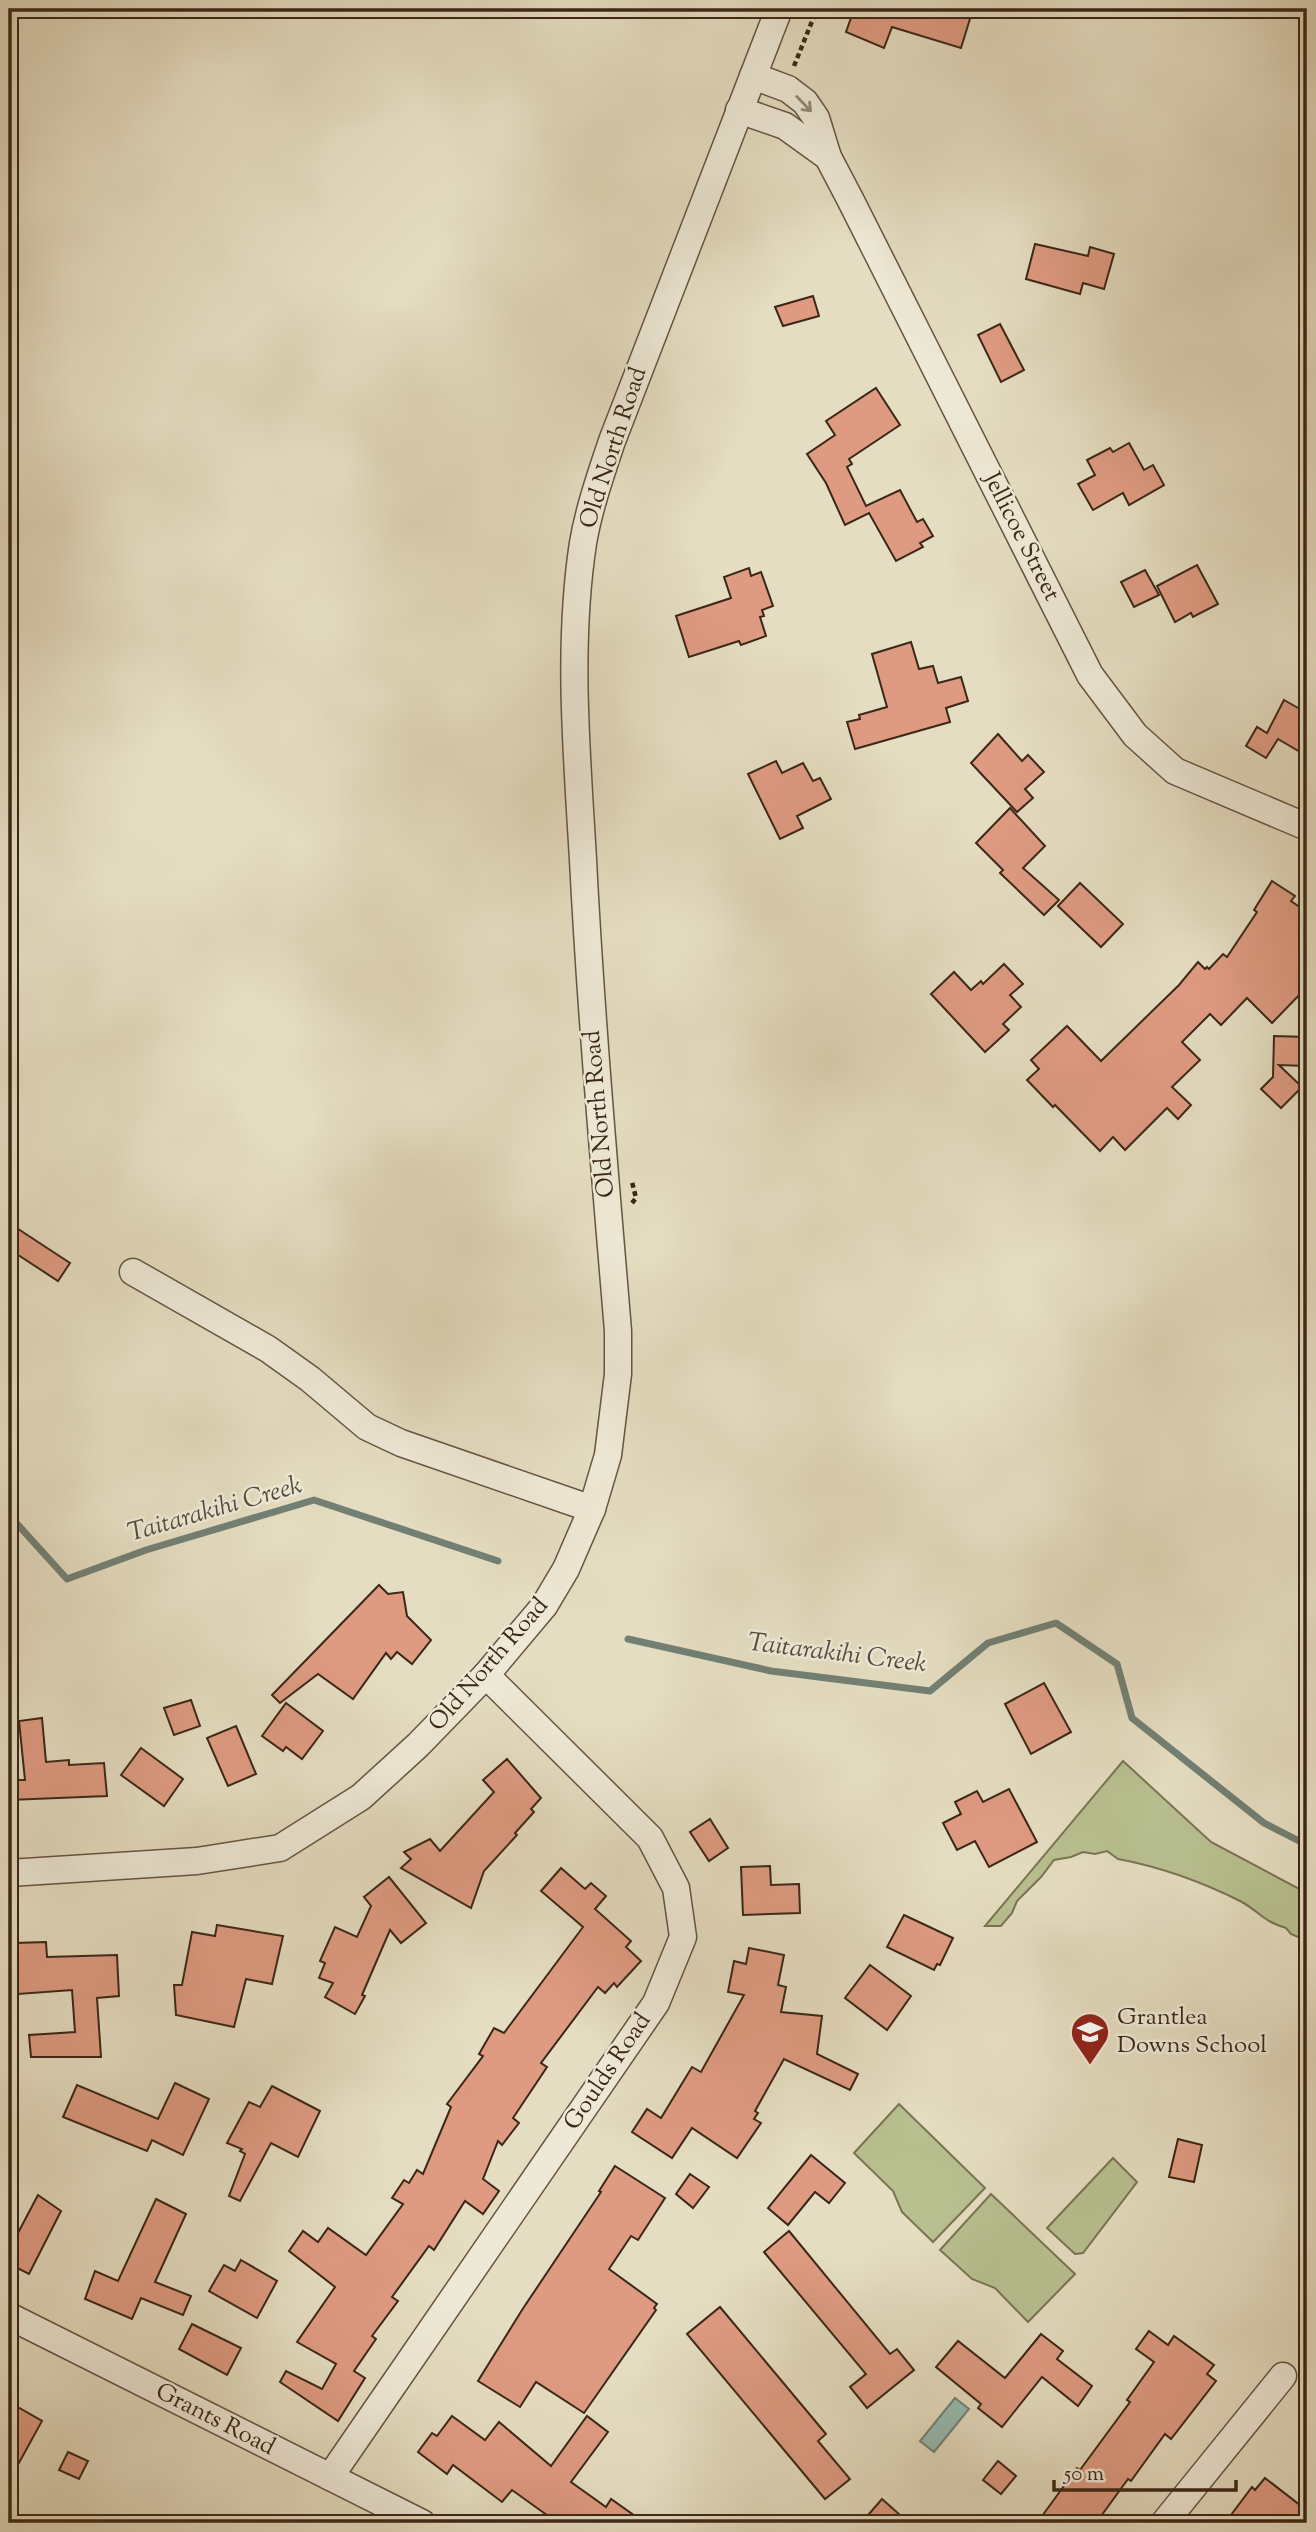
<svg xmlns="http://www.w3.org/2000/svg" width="1316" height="2532" font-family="'Sorts Mill Goudy',serif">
  <rect width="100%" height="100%" fill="#e5ddc1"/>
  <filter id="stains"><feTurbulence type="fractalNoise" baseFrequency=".00286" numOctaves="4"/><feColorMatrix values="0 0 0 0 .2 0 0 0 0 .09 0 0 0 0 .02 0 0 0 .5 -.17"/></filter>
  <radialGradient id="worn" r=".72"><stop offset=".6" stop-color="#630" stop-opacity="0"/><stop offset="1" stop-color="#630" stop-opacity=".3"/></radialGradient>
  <g fill="#b8c090" stroke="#7a7453" stroke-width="2">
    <path d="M 1123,1761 L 1211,1842 L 1307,1893 L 1307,1941 L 1291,1934 L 1286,1928 C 1262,1921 1259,1911 1240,1901 C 1200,1881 1161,1867 1118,1859 L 1107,1851 L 1095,1854 L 1083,1852 L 1071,1857 L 1054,1860 L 1041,1877 L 1017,1901 L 1012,1913 L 1001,1926 L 985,1926 Z"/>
    <path d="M 899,2104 L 985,2188 L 933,2242 L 902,2212 L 893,2191 L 854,2153 Z"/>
    <path d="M 1113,2158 L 1137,2182 L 1083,2253 L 1075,2254 L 1047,2228 Z"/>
    <path d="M 991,2194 L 1075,2274 L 1028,2322 L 995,2288 L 972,2279 L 940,2250 Z"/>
  </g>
  <path fill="#96bcb3" stroke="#728074" stroke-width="2" d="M 955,2398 L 969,2409 L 934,2452 L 920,2441 Z"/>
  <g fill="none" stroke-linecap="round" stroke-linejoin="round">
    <g stroke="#728074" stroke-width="7">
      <path d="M 9,1515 L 67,1579 L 146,1550 L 314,1500 L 498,1561"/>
      <path d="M 628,1639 L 771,1671 L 930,1691 L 988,1643 L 1056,1623 L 1117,1664 L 1132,1718 L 1264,1823 L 1307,1845"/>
    </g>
  </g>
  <g fill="#df9b82" stroke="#3b2716" stroke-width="2">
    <path d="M 847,9 L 973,9 L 961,48 L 892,27 L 884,48 L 846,32 L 852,15 L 847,14 Z"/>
    <path d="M 1035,244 L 1088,256 L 1090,247 L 1114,254 L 1104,289 L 1083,283 L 1080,294 L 1026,279 Z"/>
    <path d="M 813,296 L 819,316 L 783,326 L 775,307 Z"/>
    <path d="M 1000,324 L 1024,370 L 1001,382 L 978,335 Z"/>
    <path d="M 876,388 L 900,425 L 849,459 L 852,464 L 847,467 L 866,506 L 900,490 L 917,522 L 923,519 L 933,536 L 920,543 L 923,547 L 896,561 L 869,513 L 845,525 L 826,483 L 807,454 L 835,435 L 826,421 Z"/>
    <path d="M 1129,443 L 1144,470 L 1153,465 L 1164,485 L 1129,505 L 1123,493 L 1093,510 L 1078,484 L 1095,475 L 1087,460 L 1110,448 L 1113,452 Z"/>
    <path d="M 1197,565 L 1218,604 L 1193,617 L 1191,613 L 1175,622 L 1157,586 Z"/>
    <path d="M 749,568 L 751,576 L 761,572 L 773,606 L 762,610 L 764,616 L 760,617 L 766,636 L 741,645 L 739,641 L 689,657 L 676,616 L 731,598 L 724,577 Z"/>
    <path d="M 1145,570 L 1159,595 L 1134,607 L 1121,582 Z"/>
    <path d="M 911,642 L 919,669 L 933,666 L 938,683 L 961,677 L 968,701 L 946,708 L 950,722 L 855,749 L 847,722 L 860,719 L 859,715 L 887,707 L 872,654 Z"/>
    <path d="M 1284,700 L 1307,713 L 1307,756 L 1278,739 L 1266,758 L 1246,746 L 1257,727 L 1267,733 Z"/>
    <path d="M 998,734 L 1022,761 L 1028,755 L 1044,772 L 1025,789 L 1033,798 L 1017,812 L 971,763 Z"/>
    <path d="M 776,761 L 782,773 L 803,763 L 813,781 L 820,778 L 831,799 L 797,816 L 803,828 L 780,839 L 748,774 Z"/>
    <path d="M 1010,808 L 1045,846 L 1023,868 L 1059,900 L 1044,915 L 1000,873 L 1003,870 L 976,843 Z"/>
    <path d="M 1272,881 L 1295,896 L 1291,901 L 1307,912 L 1307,987 L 1272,1023 L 1247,998 L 1221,1025 L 1210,1014 L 1182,1042 L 1200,1060 L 1172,1087 L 1191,1105 L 1178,1119 L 1167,1108 L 1125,1150 L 1113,1137 L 1100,1151 L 1055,1105 L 1053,1107 L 1027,1080 L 1039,1069 L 1031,1060 L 1067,1026 L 1101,1061 L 1179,985 L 1198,962 L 1205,969 L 1207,967 L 1209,969 L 1223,954 L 1227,957 L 1257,912 L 1254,910 Z"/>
    <path d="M 1080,883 L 1123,924 L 1101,947 L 1058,906 Z"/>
    <path d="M 1004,964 L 1023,984 L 1010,995 L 1021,1007 L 1003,1024 L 1009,1030 L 985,1052 L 931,994 L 954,972 L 971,990 L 981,981 L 983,984 Z"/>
    <path d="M 1274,1036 L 1307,1037 L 1307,1066 L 1279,1065 L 1302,1087 L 1281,1108 L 1261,1089 L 1273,1077 Z"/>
    <path d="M 9,1223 L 70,1263 L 58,1281 L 9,1249 Z"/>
    <path d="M 379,1585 L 388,1594 L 403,1592 L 407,1616 L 431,1640 L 412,1664 L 397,1652 L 391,1659 L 386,1653 L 353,1699 L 318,1674 L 280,1703 L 272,1695 Z"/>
    <path d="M 1044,1683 L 1071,1732 L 1031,1754 L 1005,1704 Z"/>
    <path d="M 191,1700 L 200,1726 L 174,1735 L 164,1708 Z"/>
    <path d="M 286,1703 L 323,1731 L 302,1759 L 286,1747 L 283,1751 L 262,1736 Z"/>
    <path d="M 42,1718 L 46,1762 L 69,1760 L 69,1765 L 104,1763 L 107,1796 L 9,1800 L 9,1780 L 25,1780 L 19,1721 Z"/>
    <path d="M 236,1726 L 256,1774 L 228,1786 L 207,1738 Z"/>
    <path d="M 141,1748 L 183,1779 L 164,1806 L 121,1775 Z"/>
    <path d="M 507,1759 L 541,1798 L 531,1809 L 534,1812 L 515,1833 L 517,1835 L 484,1871 L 471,1908 L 401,1868 L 411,1859 L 404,1852 L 430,1839 L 440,1851 L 494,1792 L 483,1780 Z"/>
    <path d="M 1009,1789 L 1037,1842 L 989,1867 L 975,1841 L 957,1850 L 943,1823 L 961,1814 L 955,1802 L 977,1791 L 983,1802 Z"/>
    <path d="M 710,1819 L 728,1848 L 709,1861 L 690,1832 Z"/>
    <path d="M 770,1866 L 771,1885 L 799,1884 L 800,1913 L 743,1915 L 741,1867 Z"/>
    <path d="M 561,1868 L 585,1889 L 591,1883 L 606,1896 L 595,1909 L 631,1941 L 626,1947 L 641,1961 L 617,1987 L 614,1983 L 605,1993 L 598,1987 L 541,2063 L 547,2067 L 513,2118 L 519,2123 L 502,2145 L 498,2141 L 483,2179 L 499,2191 L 483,2214 L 465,2201 L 434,2250 L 429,2246 L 392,2297 L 398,2301 L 372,2336 L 376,2339 L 354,2371 L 365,2378 L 338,2421 L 280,2382 L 286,2371 L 322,2389 L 336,2364 L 297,2342 L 335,2287 L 289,2251 L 303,2231 L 318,2242 L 328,2228 L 366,2255 L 403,2204 L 392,2198 L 404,2180 L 409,2183 L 417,2170 L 423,2174 L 451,2107 L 447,2104 L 483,2056 L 479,2054 L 494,2028 L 504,2033 L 583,1927 L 541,1891 Z"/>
    <path d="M 389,1877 L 426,1923 L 401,1943 L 390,1930 L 362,1995 L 365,1996 L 355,2014 L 325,1997 L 333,1983 L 319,1978 L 325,1963 L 320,1961 L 335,1927 L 357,1937 L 371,1906 L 364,1897 Z"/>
    <path d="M 904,1915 L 953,1938 L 940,1965 L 937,1964 L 934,1970 L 887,1947 Z"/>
    <path d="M 217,1925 L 283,1936 L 272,1984 L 246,1979 L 234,2027 L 176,2015 L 174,1985 L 182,1985 L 192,1932 L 215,1936 Z"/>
    <path d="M 46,1942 L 47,1957 L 117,1955 L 119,1996 L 97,1998 L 101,2057 L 31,2057 L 29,2035 L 75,2032 L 72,1990 L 18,1994 L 15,1943 Z"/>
    <path d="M 749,1948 L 784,1955 L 778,1985 L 786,1987 L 781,2012 L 822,2016 L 817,2054 L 858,2074 L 850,2090 L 784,2059 L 755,2111 L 758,2113 L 754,2119 L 761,2123 L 737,2158 L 692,2128 L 672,2158 L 632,2132 L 647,2109 L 661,2118 L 692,2067 L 701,2072 L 744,1995 L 728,1992 L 734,1961 L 746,1964 Z"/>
    <path d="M 870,1965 L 911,1996 L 887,2030 L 845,1998 Z"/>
    <path d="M 175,2083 L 209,2099 L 183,2155 L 152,2140 L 147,2151 L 63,2117 L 77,2085 L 158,2119 Z"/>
    <path d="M 272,2086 L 320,2111 L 298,2157 L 271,2143 L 240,2201 L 229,2196 L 245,2154 L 240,2151 L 242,2149 L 227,2143 L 249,2102 L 260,2107 Z"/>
    <path d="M 1178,2139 L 1202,2145 L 1194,2182 L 1169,2177 Z"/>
    <path d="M 811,2155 L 845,2183 L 829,2203 L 815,2192 L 788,2225 L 768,2208 Z"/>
    <path d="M 615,2166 L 665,2198 L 638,2240 L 631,2236 L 609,2269 L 657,2304 L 654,2308 L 656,2310 L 584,2413 L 536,2382 L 520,2407 L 478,2381 L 522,2310 L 601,2192 L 599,2191 Z"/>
    <path d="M 690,2174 L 709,2187 L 693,2208 L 676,2194 Z"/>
    <path d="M 38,2195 L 61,2211 L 29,2274 L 9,2264 L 9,2250 Z"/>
    <path d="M 156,2199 L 186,2214 L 155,2282 L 191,2296 L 183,2315 L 141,2298 L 132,2319 L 85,2299 L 95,2271 L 118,2281 Z"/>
    <path d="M 789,2231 L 890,2354 L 897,2349 L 914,2370 L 867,2408 L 850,2387 L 866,2374 L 764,2252 Z"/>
    <path d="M 241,2260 L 277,2281 L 257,2318 L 209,2291 L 224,2265 L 235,2271 Z"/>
    <path d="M 720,2307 L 826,2434 L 818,2441 L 850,2479 L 825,2499 L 687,2334 Z"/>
    <path d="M 192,2324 L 241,2348 L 227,2375 L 179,2349 Z"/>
    <path d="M 1149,2331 L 1168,2345 L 1174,2336 L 1214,2365 L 1207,2374 L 1216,2381 L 1171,2439 L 1165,2434 L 1131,2481 L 1128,2479 L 1096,2523 L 1037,2523 L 1077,2468 L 1080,2470 L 1130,2402 L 1127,2400 L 1154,2362 L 1136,2349 Z"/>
    <path d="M 1041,2334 L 1063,2351 L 1057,2359 L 1092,2386 L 1078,2406 L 1042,2377 L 1002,2427 L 978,2408 L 981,2404 L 936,2367 L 958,2341 L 1005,2378 Z"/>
    <path d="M 9,2402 L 42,2421 L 9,2481 Z"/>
    <path d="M 452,2416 L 485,2440 L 499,2422 L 551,2466 L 587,2416 L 608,2432 L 571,2482 L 606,2507 L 611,2499 L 645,2523 L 558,2523 L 512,2490 L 502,2502 L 453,2465 L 447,2474 L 418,2452 L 432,2433 L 437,2436 Z"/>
    <path d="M 68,2452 L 88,2461 L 79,2479 L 59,2470 Z"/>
    <path d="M 998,2461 L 1016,2476 L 1001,2494 L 983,2480 Z"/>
    <path d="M 1265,2478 L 1305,2509 L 1294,2523 L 1225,2523 L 1252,2487 L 1255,2490 Z"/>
    <path d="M 882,2499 L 909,2523 L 880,2523 L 869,2514 Z"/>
  </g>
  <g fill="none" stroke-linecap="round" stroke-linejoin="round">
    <g stroke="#665441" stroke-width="29">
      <g id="minor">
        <path d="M 753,76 L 788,89 L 805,102 L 816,118 L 828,157 L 850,199 L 1090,675 L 1135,735 L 1175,771 L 1307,827"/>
        <path d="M 739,110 L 785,126 L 828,157"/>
        <path d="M 133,1272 L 268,1349 L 310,1379 L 367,1427 L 401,1443 L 592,1509"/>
        <path d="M 9,1873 L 197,1861 L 280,1848 L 361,1797 L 418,1745 L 486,1675 L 544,1606 L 566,1569 L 592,1509 L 608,1455 L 618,1374 L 618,1331 C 605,1174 591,1017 583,860 C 577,755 567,648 583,543 C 589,508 601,474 612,441 L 779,9"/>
        <path d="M 9,2316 L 422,2523"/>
        <path d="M 330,2477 L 656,2003 L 683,1937 L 676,1888 L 650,1838 L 486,1675"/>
        <path d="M 1164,2523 L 1283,2376"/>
      </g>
    </g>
    <g stroke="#3b2716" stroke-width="4.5" stroke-dasharray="5 3.5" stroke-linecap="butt">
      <path d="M 794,66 L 817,9"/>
      <path d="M 632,1203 L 636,1198 L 632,1182"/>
    </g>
    <use href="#minor" stroke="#eee9d7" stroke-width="26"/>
  </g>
  <defs><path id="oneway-shaft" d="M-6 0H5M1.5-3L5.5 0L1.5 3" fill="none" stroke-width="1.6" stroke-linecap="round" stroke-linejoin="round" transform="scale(1.75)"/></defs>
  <use stroke="#948876" href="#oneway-shaft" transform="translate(804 104) rotate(46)"/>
  <defs>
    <g id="school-pin" transform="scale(2.0125)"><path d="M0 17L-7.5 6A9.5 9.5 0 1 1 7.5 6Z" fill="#8f2418" stroke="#eee9d7"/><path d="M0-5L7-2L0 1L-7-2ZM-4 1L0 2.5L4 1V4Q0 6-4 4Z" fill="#fff"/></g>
  </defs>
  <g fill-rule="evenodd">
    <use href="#school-pin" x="1090" y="2032"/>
  </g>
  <g text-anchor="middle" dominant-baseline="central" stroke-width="5" stroke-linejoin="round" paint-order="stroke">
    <g font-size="24" fill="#3b2716" stroke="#eee9d7">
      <text transform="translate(614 448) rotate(-72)">Old North Road</text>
      <text transform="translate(1021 537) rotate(63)">Jellicoe Street</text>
      <text transform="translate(600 1114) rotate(-95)">Old North Road</text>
      <text transform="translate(489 1665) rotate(-49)">Old North Road</text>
      <text transform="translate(608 2072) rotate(-56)">Goulds Road</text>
      <text transform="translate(215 2420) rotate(27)">Grants Road</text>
    </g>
    <g font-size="24" fill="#3b2716" stroke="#eee9d7" text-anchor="start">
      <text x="1117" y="2018">Grantlea<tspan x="1117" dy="28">Downs School</tspan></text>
    </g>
    <g font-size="26" font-style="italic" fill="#524c3d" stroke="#eee9d7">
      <text transform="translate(215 1510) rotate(-16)">Taitarakihi Creek</text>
      <text transform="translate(837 1654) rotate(7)">Taitarakihi Creek</text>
    </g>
  </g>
  <rect width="1316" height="2532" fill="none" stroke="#e5ddc1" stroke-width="35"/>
  <rect x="10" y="10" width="1295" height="2511" fill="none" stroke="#3b2716" stroke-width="3.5"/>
  <rect x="18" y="18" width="1281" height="2497" fill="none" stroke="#3b2716" stroke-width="2"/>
  <path d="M1054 2480v10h182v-10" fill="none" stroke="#3b2716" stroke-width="3.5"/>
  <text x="1064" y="2480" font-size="21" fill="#3b2716" stroke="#eee9d7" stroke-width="5" paint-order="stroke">50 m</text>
  <rect width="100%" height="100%" filter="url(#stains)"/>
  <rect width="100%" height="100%" fill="url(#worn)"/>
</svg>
